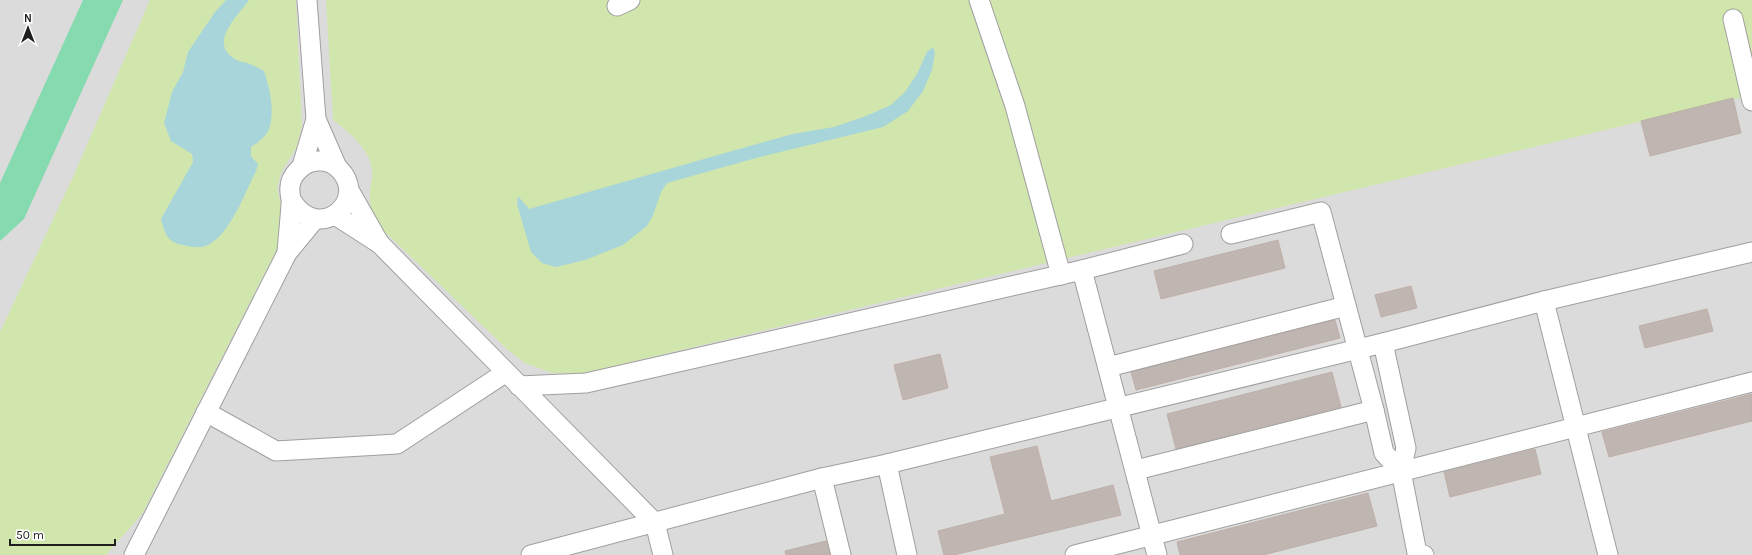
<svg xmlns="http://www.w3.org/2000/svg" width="1752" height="555" font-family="Karla,sans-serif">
  <rect width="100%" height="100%" fill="#eeeae4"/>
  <rect fill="#dcdbdb" x="0" y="0" width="1752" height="555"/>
  <g fill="#d0e6ac">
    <path d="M 150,0 L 296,0 L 302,127 L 296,148 L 281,173 L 277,189 L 282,209 L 279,245 L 142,514 L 106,555 L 0,555 L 0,332 L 73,177 Z"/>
    <path d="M 326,0 L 1752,0 L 1752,95 L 584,373 L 552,373 L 525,363 L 509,351 L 384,231 C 380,224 373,215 371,207 C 368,193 371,189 372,176 C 374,152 350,133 333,120 Z"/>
  </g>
  <path fill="#86daaf" d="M 83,0 L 123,0 L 24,219 L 0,241 L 0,183 Z"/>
  <g fill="#a7d5da">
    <path d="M 226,0 L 249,0 C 237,17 208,43 235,59 C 239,62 245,62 250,64 C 255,66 259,68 264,71 C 270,89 275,111 269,129 C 266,137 257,143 251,147 L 251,156 L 258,164 L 256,171 C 245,193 230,234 208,245 C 200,249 191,247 183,245 C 167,242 165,234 161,219 L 193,162 L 192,154 L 171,141 L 164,123 L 172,92 L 183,72 L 188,52 L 215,12 Z"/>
    <path d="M 933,47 L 935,53 L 932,70 L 923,91 L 908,111 L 883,127 L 756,158 L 667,183 L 661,192 L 653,215 L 647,226 L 623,245 L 585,260 L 556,267 L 542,263 L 531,252 L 517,204 L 518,196 L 529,209 L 739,149 L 793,134 L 834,127 L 866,116 L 891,105 L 905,92 L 917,74 L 927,52 Z"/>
  </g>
  <g fill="#bfb5b1" stroke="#bfafa7">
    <path d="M 1733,98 L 1741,133 L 1650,156 L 1641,121 Z"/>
    <path d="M 1278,240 L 1285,268 L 1161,299 L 1154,271 Z"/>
    <path d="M 1411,286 L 1417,308 L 1381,317 L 1375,295 Z"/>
    <path d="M 1707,309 L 1713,331 L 1645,348 L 1639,326 Z"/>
    <path d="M 1335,320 L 1340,338 L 1136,390 L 1131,372 Z"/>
    <path d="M 940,354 L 948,388 L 903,400 L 894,365 Z"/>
    <path d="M 1332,372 L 1341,407 L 1176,449 L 1167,414 Z"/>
    <path d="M 1752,394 L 1752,421 L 1609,457 L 1602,432 Z"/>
    <path d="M 1037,446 L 1051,501 L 1113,485 L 1121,515 L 954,555 L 944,555 L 938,531 L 1005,514 L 990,457 Z"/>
    <path d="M 1535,449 L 1541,474 L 1450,497 L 1444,472 Z"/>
    <path d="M 1368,493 L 1377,526 L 1263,555 L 1180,555 L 1177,542 Z"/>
    <path d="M 826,541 L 830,555 L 786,555 L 785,551 Z"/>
  </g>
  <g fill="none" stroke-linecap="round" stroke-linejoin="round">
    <g stroke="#9f9f9f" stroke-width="21">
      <g id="minor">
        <path d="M 307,0 L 316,119 L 337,167"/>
        <path d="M 979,0 L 1015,106 L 1061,275"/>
        <path d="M 617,6 L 630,0"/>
        <path d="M 1733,19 L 1752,101"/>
        <path d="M 302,166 L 316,119"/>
        <path d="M 349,190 L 378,241"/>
        <path d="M 335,215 L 380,244 L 655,523 L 663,555"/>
        <path d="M 1231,234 L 1321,212 L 1374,410 L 1384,453 L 1401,471"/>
        <path d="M 287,253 C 288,237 290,221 291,204 C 292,200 290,197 290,192 C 288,176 304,160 320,161 C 327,161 334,164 339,169 C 370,200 319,244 292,201"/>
        <path d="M 1082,270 L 1183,244"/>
        <path d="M 1544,301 L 1608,555"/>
        <path d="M 1383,343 L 1406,448 L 1401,471 L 1417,553 L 1424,555"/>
        <path d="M 1108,367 L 1346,306"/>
        <path d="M 519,386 L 586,383 L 1082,270 L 1157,555"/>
        <path d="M 206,412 L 276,451 L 397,444 L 505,373"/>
        <path d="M 887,464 L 907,555"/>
        <path d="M 1136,470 L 1374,410"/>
        <path d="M 822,478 L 841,555"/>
        <path d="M 134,555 L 287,253 L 315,219"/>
        <path d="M 531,555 L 822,478 L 887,464 L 1383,343 L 1544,301 L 1752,252"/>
        <path d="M 1075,555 L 1752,382"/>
      </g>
    </g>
    <use href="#minor" stroke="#fff" stroke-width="19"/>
  </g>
  <g transform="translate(28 28)" stroke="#ffffff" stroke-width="3" paint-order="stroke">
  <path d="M0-3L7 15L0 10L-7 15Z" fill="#1e1e1e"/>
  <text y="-6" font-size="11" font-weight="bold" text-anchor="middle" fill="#1e1e1e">N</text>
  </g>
  <path d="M10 539v6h105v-6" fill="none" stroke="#1e1e1e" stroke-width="2"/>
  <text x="16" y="539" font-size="12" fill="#1e1e1e" stroke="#ffffff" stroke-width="3" paint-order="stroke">50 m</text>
</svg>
